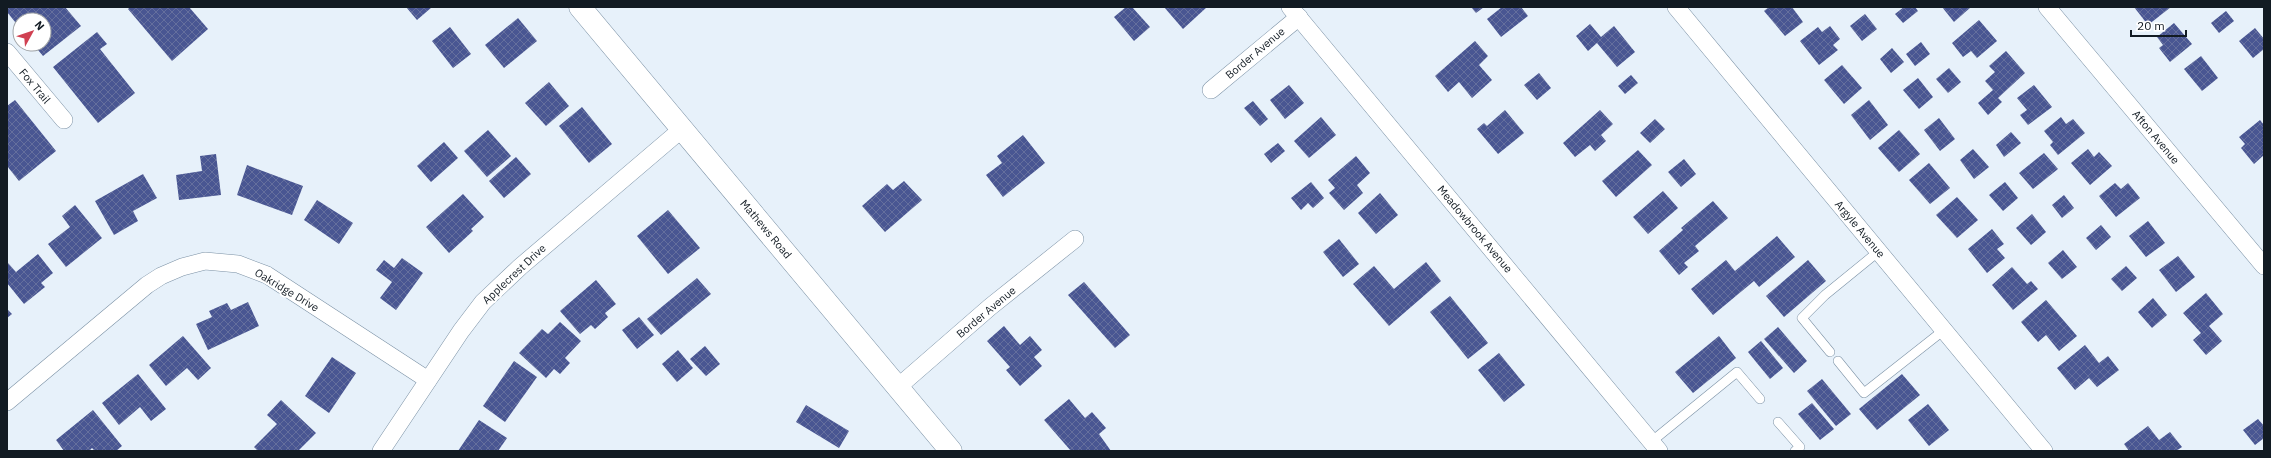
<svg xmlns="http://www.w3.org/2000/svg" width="2271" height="458" font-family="'IBM Plex Sans',sans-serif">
  <defs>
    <pattern id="building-cross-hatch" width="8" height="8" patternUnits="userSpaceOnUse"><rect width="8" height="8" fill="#495692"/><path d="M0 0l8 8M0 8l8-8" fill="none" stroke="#656f9d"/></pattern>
  </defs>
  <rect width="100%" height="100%" fill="#e7f1fa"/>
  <g fill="url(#building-cross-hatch)">
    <path d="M 7,7 L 65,7 L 81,26 L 43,56 L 33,44 L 44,44 L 44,20 L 20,20 L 20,28 L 7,12 Z"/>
    <path d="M 130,7 L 189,7 L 208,29 L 172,61 L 128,9 Z"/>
    <path d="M 406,7 L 432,7 L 417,20 Z"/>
    <path d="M 1126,7 L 1132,7 L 1150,27 L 1134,41 L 1114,17 Z"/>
    <path d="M 1164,7 L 1207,7 L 1183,29 Z"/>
    <path d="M 1471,7 L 1484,7 L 1476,13 Z"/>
    <path d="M 1502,7 L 1521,7 L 1528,16 L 1501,37 L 1487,19 Z"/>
    <path d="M 1769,7 L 1792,7 L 1803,22 L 1785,36 L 1764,11 Z"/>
    <path d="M 1904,7 L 1915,7 L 1918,11 L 1903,23 L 1895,14 Z"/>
    <path d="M 1942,7 L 1971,7 L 1954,22 Z"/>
    <path d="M 2134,7 L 2171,7 L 2148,25 Z"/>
    <path d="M 2226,11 L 2234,21 L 2219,33 L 2211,23 Z"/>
    <path d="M 1865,14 L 1877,29 L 1862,41 L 1850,26 Z"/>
    <path d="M 518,18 L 537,41 L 504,68 L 485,45 Z"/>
    <path d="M 1979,20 L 1997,41 L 1977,58 L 1971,51 L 1963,57 L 1952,43 Z"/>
    <path d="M 2174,23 L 2192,44 L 2170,62 L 2159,48 L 2163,45 L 2157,37 Z"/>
    <path d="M 1590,24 L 1601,37 L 1614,26 L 1635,52 L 1617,67 L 1597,43 L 1588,51 L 1576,36 Z"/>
    <path d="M 1830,26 L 1840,39 L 1833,45 L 1838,50 L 1819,65 L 1800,41 L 1818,27 L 1822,32 Z"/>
    <path d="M 450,27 L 471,54 L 453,68 L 432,41 Z"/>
    <path d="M 2255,28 L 2264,39 L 2264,49 L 2253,58 L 2239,41 Z"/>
    <path d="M 97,32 L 107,44 L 100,49 L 135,93 L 98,123 L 53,67 Z"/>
    <path d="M 1475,41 L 1488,56 L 1479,65 L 1492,80 L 1472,98 L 1459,82 L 1448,92 L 1435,76 Z"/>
    <path d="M 1921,42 L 1930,54 L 1915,66 L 1906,54 Z"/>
    <path d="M 1892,48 L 1904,62 L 1891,73 L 1880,59 Z"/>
    <path d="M 2006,51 L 2025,73 L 1998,98 L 2002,102 L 1988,115 L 1978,103 L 1993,90 L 1985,81 L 1995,72 L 1989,66 Z"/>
    <path d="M 2201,56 L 2218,78 L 2202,91 L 2184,69 Z"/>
    <path d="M 1842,65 L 1862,88 L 1844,104 L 1824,80 Z"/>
    <path d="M 1949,68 L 1961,82 L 1948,93 L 1936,79 Z"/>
    <path d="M 1539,73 L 1551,88 L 1537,100 L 1524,85 Z"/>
    <path d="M 1631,75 L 1638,83 L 1625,94 L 1618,86 Z"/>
    <path d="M 1918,78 L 1933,97 L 1919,109 L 1903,90 Z"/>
    <path d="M 549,82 L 569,106 L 546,126 L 525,103 Z"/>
    <path d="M 1289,85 L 1304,103 L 1285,119 L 1270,100 Z"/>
    <path d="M 2034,85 L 2052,107 L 2028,125 L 2020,115 L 2027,110 L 2017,98 Z"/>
    <path d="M 15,100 L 56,151 L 19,181 L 7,166 L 7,106 Z"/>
    <path d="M 1869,100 L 1888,125 L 1870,140 L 1851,115 Z"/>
    <path d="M 1253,101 L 1268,119 L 1260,126 L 1244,108 Z"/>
    <path d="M 582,107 L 612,144 L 589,163 L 559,126 Z"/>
    <path d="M 1505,110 L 1524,133 L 1498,154 L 1477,129 L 1484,123 L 1487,126 Z"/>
    <path d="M 1600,110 L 1613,124 L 1601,135 L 1606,141 L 1595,151 L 1590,145 L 1575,157 L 1563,143 Z"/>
    <path d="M 1321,117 L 1336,135 L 1309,158 L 1294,141 Z"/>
    <path d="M 2061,117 L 2066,124 L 2073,119 L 2085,133 L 2058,155 L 2050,145 L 2053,142 L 2044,131 Z"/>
    <path d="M 1939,118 L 1955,139 L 1940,151 L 1924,130 Z"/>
    <path d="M 1655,119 L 1665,129 L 1650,143 L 1640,133 Z"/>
    <path d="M 2260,120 L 2264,125 L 2264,155 L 2254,164 L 2241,148 L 2245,144 L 2239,137 Z"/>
    <path d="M 488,130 L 511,156 L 487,177 L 464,151 Z"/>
    <path d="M 1899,130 L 1920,154 L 1899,172 L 1878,148 Z"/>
    <path d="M 2011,132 L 2021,143 L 2004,157 L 1996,145 Z"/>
    <path d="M 1023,135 L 1045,163 L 1003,197 L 986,175 L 1002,163 L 997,156 Z"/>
    <path d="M 444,142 L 458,158 L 431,182 L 417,166 Z"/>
    <path d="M 1278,143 L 1285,151 L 1271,163 L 1264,154 Z"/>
    <path d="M 1973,149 L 1989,167 L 1974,179 L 1960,160 Z"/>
    <path d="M 2088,149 L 2094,157 L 2099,152 L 2112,166 L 2090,185 L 2071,163 Z"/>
    <path d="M 1638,150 L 1652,165 L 1616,197 L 1602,181 Z"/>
    <path d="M 2044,153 L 2058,169 L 2033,189 L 2019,173 Z"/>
    <path d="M 216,154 L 221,195 L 179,200 L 176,175 L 202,171 L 200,156 Z"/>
    <path d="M 1356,156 L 1370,173 L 1357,185 L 1363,193 L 1344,210 L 1329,193 L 1335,188 L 1328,180 Z"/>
    <path d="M 516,157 L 531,174 L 504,198 L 489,181 Z"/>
    <path d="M 1684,159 L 1696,174 L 1681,187 L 1668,172 Z"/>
    <path d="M 1929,163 L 1950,188 L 1930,204 L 1909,180 Z"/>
    <path d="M 247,165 L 303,186 L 292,215 L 237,195 Z"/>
    <path d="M 143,174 L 157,198 L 133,211 L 138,221 L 114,235 L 95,201 Z"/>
    <path d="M 904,181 L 922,200 L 885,232 L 862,206 L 887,184 L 893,190 Z"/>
    <path d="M 1311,182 L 1324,198 L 1313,208 L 1308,203 L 1301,210 L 1291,198 Z"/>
    <path d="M 2005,182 L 2018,198 L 2003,211 L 1989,195 Z"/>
    <path d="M 2115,183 L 2121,189 L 2128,183 L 2140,198 L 2116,217 L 2099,196 Z"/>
    <path d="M 1663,191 L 1678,208 L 1648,234 L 1633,217 Z"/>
    <path d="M 1380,193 L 1398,215 L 1376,234 L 1358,213 Z"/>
    <path d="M 463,194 L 484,217 L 471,229 L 473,231 L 449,253 L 426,227 Z"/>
    <path d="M 2064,195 L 2074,208 L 2062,218 L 2052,205 Z"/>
    <path d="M 1957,197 L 1978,220 L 1957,238 L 1936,215 Z"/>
    <path d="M 317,200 L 353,223 L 339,244 L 304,220 Z"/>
    <path d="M 1713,201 L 1728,218 L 1695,246 L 1699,251 L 1684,263 L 1688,267 L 1679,275 L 1659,251 L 1683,230 L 1681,228 Z"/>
    <path d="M 75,205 L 102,238 L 66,267 L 48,244 L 70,227 L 62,216 Z"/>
    <path d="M 668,210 L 700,248 L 668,274 L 637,236 Z"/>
    <path d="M 2032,214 L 2046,232 L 2031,245 L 2016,228 Z"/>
    <path d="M 2148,221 L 2165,243 L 2146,257 L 2129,236 Z"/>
    <path d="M 2101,225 L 2111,237 L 2096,250 L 2086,238 Z"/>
    <path d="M 1992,229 L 2004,244 L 1997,249 L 2005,258 L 1987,273 L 1968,249 Z"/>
    <path d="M 1777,236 L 1795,257 L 1759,287 L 1754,281 L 1713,315 L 1691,289 L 1726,260 L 1735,271 Z"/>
    <path d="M 1339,239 L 1359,264 L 1343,277 L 1323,252 Z"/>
    <path d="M 2063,250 L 2077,267 L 2062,279 L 2048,263 Z"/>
    <path d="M 38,254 L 53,273 L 41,283 L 45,287 L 24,304 L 7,283 L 7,264 L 8,263 L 16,272 Z"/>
    <path d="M 2178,256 L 2195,277 L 2176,292 L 2159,270 Z"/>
    <path d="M 402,258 L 423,273 L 396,310 L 380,298 L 392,282 L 376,270 L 384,260 L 394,268 Z"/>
    <path d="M 1808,260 L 1826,281 L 1784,317 L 1766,296 Z"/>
    <path d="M 1426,262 L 1441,281 L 1389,326 L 1353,284 L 1374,266 L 1394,289 Z"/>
    <path d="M 2126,266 L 2137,278 L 2122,291 L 2111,279 Z"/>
    <path d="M 2012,267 L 2027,284 L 2031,281 L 2038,289 L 2013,310 L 1992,285 Z"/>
    <path d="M 697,278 L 711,294 L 661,335 L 647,319 Z"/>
    <path d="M 596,280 L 616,304 L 605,313 L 608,317 L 595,329 L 591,325 L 580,334 L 560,311 Z"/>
    <path d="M 1084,282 L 1130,335 L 1115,348 L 1068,295 Z"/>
    <path d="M 2206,293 L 2223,314 L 2209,326 L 2222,341 L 2206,355 L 2193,340 L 2201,333 L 2183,313 Z"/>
    <path d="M 1450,296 L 1488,343 L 1468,359 L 1430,312 Z"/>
    <path d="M 2153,298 L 2167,315 L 2152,328 L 2138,312 Z"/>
    <path d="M 2046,300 L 2077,336 L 2059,351 L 2046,335 L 2038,342 L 2021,322 Z"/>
    <path d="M 248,302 L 259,326 L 208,350 L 196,324 L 212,317 L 209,311 L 227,303 L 231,310 Z"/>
    <path d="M 7,309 L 12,314 L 7,318 Z"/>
    <path d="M 639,317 L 654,335 L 637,349 L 622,330 Z"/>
    <path d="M 560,322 L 581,341 L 565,358 L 570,363 L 560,374 L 554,369 L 546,378 L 519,353 L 542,329 L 548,334 Z"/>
    <path d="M 1004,326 L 1020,345 L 1030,336 L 1042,350 L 1034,357 L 1042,366 L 1020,386 L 1006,370 L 1010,367 L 987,341 Z"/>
    <path d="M 1778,327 L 1807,361 L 1794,373 L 1764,339 Z"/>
    <path d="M 183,336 L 211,368 L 198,380 L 187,368 L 166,386 L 149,365 Z"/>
    <path d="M 1719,336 L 1736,358 L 1693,393 L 1675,372 Z"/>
    <path d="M 1761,341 L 1783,368 L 1770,379 L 1748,352 Z"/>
    <path d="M 2085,345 L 2099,363 L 2108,356 L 2119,370 L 2097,387 L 2089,378 L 2075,390 L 2057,368 Z"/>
    <path d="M 705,346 L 720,364 L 706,376 L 690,359 Z"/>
    <path d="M 678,350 L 693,368 L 677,382 L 662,364 Z"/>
    <path d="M 1499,353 L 1525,385 L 1504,402 L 1478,370 Z"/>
    <path d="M 332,357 L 356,373 L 329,413 L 305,396 Z"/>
    <path d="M 514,361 L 537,377 L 505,422 L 483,406 Z"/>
    <path d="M 138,374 L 166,409 L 151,421 L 140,407 L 119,425 L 102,403 Z"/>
    <path d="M 1902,374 L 1920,395 L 1877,430 L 1859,409 Z"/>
    <path d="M 1822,379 L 1851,414 L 1836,426 L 1807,391 Z"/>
    <path d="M 1069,399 L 1085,418 L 1092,412 L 1106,428 L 1099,434 L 1111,451 L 1071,451 L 1044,420 Z"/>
    <path d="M 281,400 L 316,433 L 298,451 L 258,451 L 254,447 L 277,424 L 267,415 Z"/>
    <path d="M 1812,403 L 1834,429 L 1820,440 L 1798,414 Z"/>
    <path d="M 1928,404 L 1949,430 L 1929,446 L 1908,420 Z"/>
    <path d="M 806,405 L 849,431 L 839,448 L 796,422 Z"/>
    <path d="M 93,410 L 122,446 L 116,451 L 95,451 L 92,448 L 89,451 L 64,451 L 56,440 Z"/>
    <path d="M 2258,419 L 2264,426 L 2264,438 L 2255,445 L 2243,430 Z"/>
    <path d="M 479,420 L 507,438 L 498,451 L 458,451 Z"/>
    <path d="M 2148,426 L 2159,440 L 2170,432 L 2182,447 L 2176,451 L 2129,451 L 2124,444 Z"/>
  </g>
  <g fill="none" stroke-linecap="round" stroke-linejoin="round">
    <g stroke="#7b91a5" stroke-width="10">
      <g id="service">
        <path d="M 1830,352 L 1802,318 L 1825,295 L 1879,251"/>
        <path d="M 1838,361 L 1864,393 L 1944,330"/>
        <path d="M 1778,422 L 1800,447 L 1795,451"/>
        <path d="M 1651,442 L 1737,372 L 1760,399"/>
      </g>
    </g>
    <g stroke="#7b91a5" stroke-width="18">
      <g id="minor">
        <path d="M 1290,7 L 1659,451"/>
        <path d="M 1676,7 L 2044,451"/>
        <path d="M 2047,7 L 2264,266"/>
        <path d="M 7,52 L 64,120"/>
        <path d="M 1211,90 L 1299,17"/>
        <path d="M 898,387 L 990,307 L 1075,239"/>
        <path d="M 7,402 L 147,285 L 161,276 L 182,267 L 205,261 L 238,264 L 267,275 L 428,380"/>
        <path d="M 381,451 L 461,331 L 483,302 L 520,267 L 682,129"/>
      </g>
    </g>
    <g stroke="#7b91a5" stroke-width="23">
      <path id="tertiary" d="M 580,7 L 951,451"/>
    </g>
    <use href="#service" stroke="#fff" stroke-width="9"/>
    <use href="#minor" stroke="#fff" stroke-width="17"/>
    <use href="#tertiary" stroke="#fff" stroke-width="22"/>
  </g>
  <g text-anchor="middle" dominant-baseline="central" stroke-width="4" stroke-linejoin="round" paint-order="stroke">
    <g font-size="11" fill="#121b23" stroke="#fff">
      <text transform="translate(1255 53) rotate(-40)">Border Avenue</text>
      <text transform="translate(35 86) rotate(50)">Fox Trail</text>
      <text transform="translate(2156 137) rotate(50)">Afton Avenue</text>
      <text transform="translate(766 229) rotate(50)">Mathews Road</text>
      <text transform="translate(1475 229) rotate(50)">Meadowbrook Avenue</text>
      <text transform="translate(1860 229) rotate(50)">Argyle Avenue</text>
      <text transform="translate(514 274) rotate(-43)">Applecrest Drive</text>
      <text transform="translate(287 290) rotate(31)">Oakridge Drive</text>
      <text transform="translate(986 312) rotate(-40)">Border Avenue</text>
    </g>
  </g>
  <rect width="2271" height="458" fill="none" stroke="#121b23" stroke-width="16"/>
  <g transform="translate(32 32) rotate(50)"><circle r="19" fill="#ffffff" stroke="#a0a4a7"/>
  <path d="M0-3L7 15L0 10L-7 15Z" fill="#d04051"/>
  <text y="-6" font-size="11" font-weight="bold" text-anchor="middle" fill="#121b23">N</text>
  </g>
  <path d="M2131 30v6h55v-6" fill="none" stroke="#121b23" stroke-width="2"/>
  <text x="2137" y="30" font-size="12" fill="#121b23" stroke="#ffffff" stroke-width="3" paint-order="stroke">20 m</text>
</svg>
